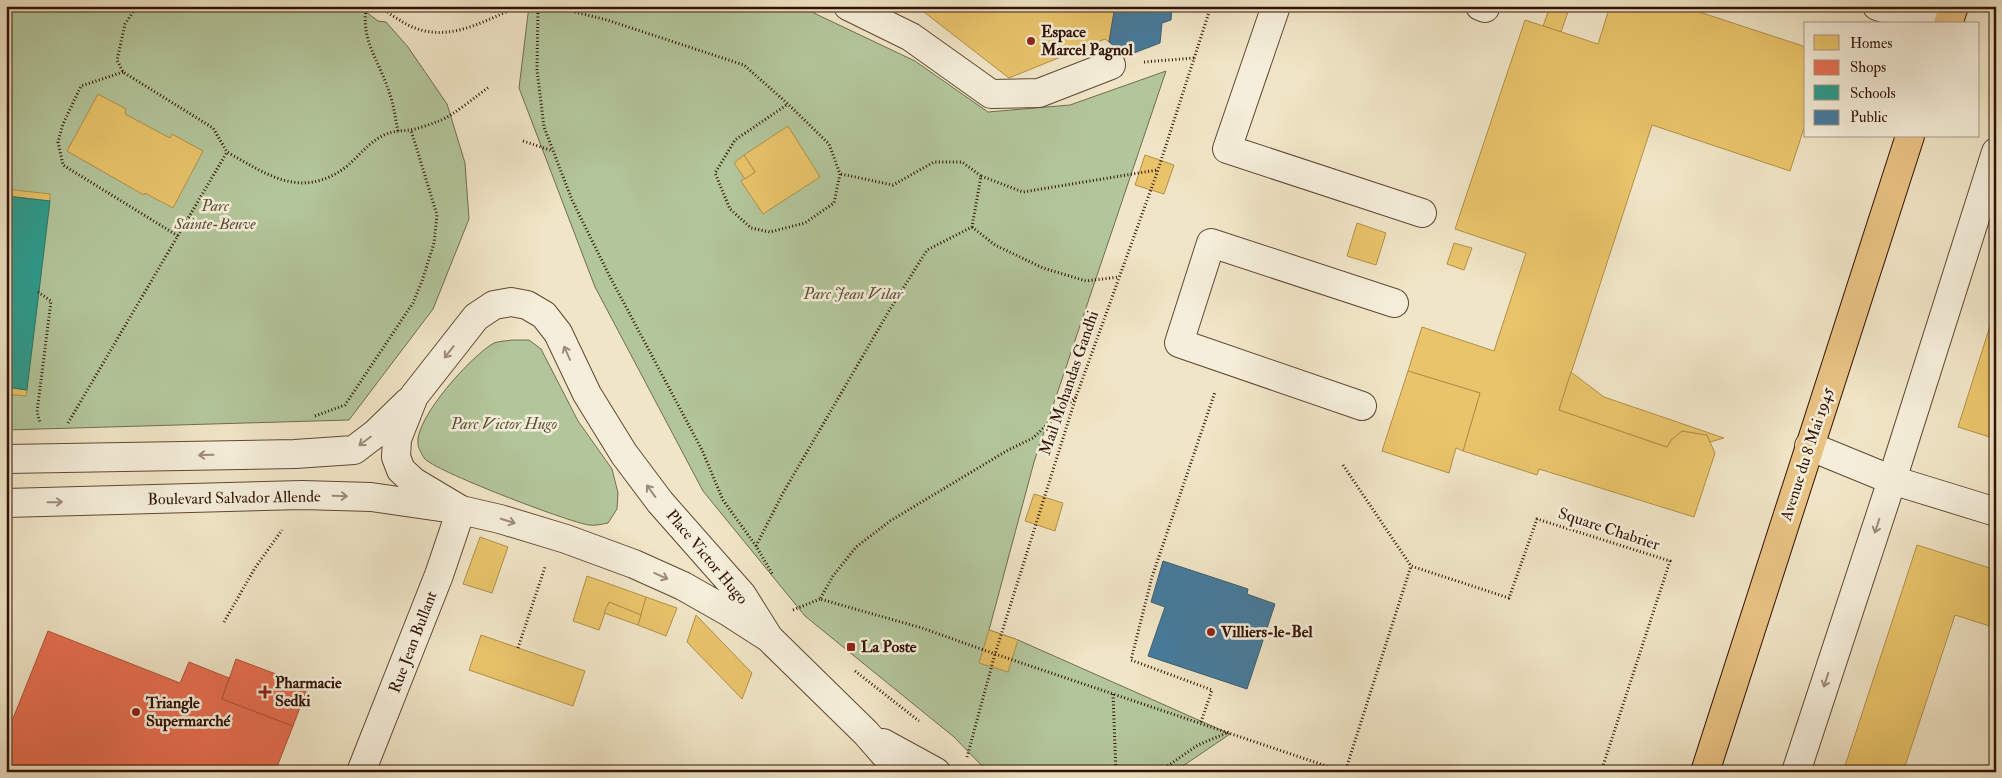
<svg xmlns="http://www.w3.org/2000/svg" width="2002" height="778" font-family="'IM FELL Double Pica',serif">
  <rect width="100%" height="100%" fill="#f0e5c6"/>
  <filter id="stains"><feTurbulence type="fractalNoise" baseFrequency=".004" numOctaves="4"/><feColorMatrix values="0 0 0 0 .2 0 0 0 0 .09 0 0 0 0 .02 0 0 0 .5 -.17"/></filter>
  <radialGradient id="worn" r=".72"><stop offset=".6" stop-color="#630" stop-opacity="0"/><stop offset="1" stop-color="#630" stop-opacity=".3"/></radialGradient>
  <g fill="#b3c69b" stroke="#726c50">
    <path d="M 6,6 L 358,6 L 378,21 L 386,22 L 408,47 L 447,104 L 465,163 L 469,219 L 433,309 L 349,420 L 6,430 Z"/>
    <path d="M 529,6 L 799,6 L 915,61 L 988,112 L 1070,105 L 1166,71 L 1034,462 L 989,630 L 1018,640 L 1230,734 L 1174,772 L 988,772 L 954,737 L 805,616 L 703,491 L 595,287 L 519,88 Z"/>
    <path d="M 512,340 L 529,340 L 541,349 L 578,421 L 612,469 L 618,493 L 617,509 L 608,523 C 602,524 595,526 589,525 C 568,522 432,470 424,458 C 422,454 418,448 418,444 C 414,419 472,355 494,343 C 499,341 507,341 512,340 Z"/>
  </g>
  <g fill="#e9c46a" stroke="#b28f4b">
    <path d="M 921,6 L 1115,6 L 1109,42 L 1105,39 L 1009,78 L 920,9 Z"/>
    <path d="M 1533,6 L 1570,6 L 1561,32 L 1543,26 L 1548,12 Z"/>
    <path d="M 1610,6 L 1681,6 L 1806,47 L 1806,122 L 1790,171 L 1652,125 L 1559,410 L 1667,447 L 1671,440 L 1682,431 L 1707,435 L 1715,453 L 1694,517 L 1539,469 L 1537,475 L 1463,451 L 1480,393 L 1408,371 L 1422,327 L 1494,351 L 1526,253 L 1455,229 L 1525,20 L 1598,44 Z"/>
    <path d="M 98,94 L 126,109 L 125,114 L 170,138 L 172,134 L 203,151 L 173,208 L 145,193 L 144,195 L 67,151 Z"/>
    <path d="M 788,126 L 820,177 L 763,214 L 741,181 L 755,172 L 744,155 Z"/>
    <path d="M 744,155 L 755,172 L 745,179 L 734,163 Z"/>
    <path d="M 1145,155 L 1174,165 L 1164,194 L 1135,185 Z"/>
    <path d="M 6,189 L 50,194 L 50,201 L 6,196 Z"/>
    <path d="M 1357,223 L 1386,233 L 1376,265 L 1347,256 Z"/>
    <path d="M 1454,243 L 1472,248 L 1464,270 L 1447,264 Z"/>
    <path d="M 1996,307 L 1996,439 L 1958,427 Z"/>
    <path d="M 1408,371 L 1480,393 L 1463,451 L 1456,448 L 1449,473 L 1382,451 Z"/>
    <path d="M 1571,372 L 1604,397 L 1724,438 L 1710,442 L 1707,435 L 1682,431 L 1671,440 L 1667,447 L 1559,410 Z"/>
    <path d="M 6,387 L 27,390 L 26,396 L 6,394 Z"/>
    <path d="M 1034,494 L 1063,503 L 1055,531 L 1025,521 Z"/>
    <path d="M 480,537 L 508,547 L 492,593 L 463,584 Z"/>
    <path d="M 1917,545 L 1996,570 L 1996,628 L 1955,615 L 1903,772 L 1843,772 Z"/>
    <path d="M 587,576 L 646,597 L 641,615 L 609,602 L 599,630 L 573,621 Z"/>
    <path d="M 646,597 L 677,608 L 666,636 L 638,625 Z"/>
    <path d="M 609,602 L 641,615 L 638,625 L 604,613 Z"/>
    <path d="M 696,615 L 752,673 L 742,699 L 687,642 Z"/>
    <path d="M 989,630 L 1018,640 L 1008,672 L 979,663 Z"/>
    <path d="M 481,635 L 585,671 L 573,706 L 469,670 Z"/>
  </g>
  <g fill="#e76f51" stroke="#b0533a">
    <path d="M 48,631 L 180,683 L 189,662 L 229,678 L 222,699 L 293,726 L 275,772 L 6,772 L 6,736 Z"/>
    <path d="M 236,659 L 308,686 L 293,726 L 222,699 Z"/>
  </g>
  <path fill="#2a9d8f" stroke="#2c7365" d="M 6,196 L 50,201 L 27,390 L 6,387 Z"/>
  <g fill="#457b9d" stroke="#3f5c6f">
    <path d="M 1115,6 L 1172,6 L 1171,20 L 1162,23 L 1160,43 L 1126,56 L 1109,42 Z"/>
    <path d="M 1163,561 L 1248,589 L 1247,594 L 1275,604 L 1247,689 L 1148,656 L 1165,607 L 1151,602 Z"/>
  </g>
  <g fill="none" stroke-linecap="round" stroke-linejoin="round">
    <g stroke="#614734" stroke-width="30">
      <g id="minor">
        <path d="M 848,6 L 911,37 L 991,94 L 1039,93 L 1111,65"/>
        <path d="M 1276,6 L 1227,149 L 1422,213"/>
        <path d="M 1480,6 L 1485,8"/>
        <path d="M 1877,6 L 1931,24"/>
        <path d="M 1362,406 L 1179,343 L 1211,243 L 1394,303"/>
        <path d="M 1809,446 L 1892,480 L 1996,512"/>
        <path d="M 6,459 L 295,454 L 354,450 L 375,434 L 408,402"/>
        <path d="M 6,503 L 302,495 L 371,497 L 447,508"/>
        <path d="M 769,638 L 742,595 L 660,502 L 624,454 L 587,394 L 558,333 L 544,315 L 527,305 L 511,302 L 494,305 L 476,317 L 414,396 L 397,439 L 396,457 L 401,470 L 414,482 L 461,510 L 500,519 L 566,539 L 634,564 L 683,586 L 727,611 L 769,638 L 866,733 L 900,772"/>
        <path d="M 883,743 L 936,772"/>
        <path d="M 361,772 L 439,575 L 461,510"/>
        <path d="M 1796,772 L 1892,480 L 1996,152"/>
      </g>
    </g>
    <g stroke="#311204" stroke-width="30">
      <g id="major">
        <path d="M 1948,24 L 1954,6"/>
        <path d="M 1705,772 L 1910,136"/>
      </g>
    </g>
    <g stroke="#311204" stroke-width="3" stroke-dasharray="1 2.5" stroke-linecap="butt">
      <path d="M 137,6 L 125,24 L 117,60 L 123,72 L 213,128 L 227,152"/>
      <path d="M 367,6 C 359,38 380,62 389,92 C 394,104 395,118 398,131"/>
      <path d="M 384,6 C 387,14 395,17 401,21 C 442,47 480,23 519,6"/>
      <path d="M 538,6 L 537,70 L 544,127 L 572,200 L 609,275 L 702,450 L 723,500 L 756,546 L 773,575"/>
      <path d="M 551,6 L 607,20 L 744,65 L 788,104 L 829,144 L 840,174 L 834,203 L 805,223 L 770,232 L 751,228 L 730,209 L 715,173 L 735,140 L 788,104"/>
      <path d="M 1144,62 L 1194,58"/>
      <path d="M 123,72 L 81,86 L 63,124 L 58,142 L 63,165 L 178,236"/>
      <path d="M 523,141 L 553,151"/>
      <path d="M 841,174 L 893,185 L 934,162 L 962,162 L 981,176"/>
      <path d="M 972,227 L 995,245 L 1043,268 L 1086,281 L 1119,277"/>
      <path d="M 38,292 L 51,301 L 37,412 L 40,423"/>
      <path d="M 1076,397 L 1033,438 L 1008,450 L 890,521 L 856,547 L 833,576 L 820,599 L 922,628 L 995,654 L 1344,772"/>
      <path d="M 315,416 L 345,405 L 413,303 L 422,281 L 434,243 L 437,215 L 411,130"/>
      <path d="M 68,423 L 227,152 C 268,175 301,200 346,167 C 359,156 368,143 384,135 C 392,131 401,131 409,130 C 419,129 430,124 439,121 C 453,116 476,96 489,87"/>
      <path d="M 1343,465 L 1411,566 L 1509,598 L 1537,519 L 1670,561 L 1601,772"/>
      <path d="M 756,546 L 783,493 L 889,311 L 927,250 L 972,227 L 981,176 L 1023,192 L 1157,170"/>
      <path d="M 793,610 L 820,599"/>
      <path d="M 224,622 L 255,568 L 282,530"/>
      <path d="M 518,648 L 545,567"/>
      <path d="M 855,671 L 919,721"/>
      <path d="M 1113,694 L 1116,772"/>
      <path d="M 1201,722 L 1212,690 L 1131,660 L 1152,577 L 1215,392"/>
      <path d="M 967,757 L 995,654 L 1076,397 L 1158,170 L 1211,6"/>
      <path d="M 1159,772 L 1198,745 L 1229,732"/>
      <path d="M 1345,772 L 1411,566"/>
    </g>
    <use href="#minor" stroke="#f5eeda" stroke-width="28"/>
    <use href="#major" stroke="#e8c283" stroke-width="28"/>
  </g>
  <defs><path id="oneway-shaft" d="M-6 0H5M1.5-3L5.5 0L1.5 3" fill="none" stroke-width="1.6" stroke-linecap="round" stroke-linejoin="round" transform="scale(1.25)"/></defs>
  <g stroke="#9d8b7a">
    <use href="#oneway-shaft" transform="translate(449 352) rotate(128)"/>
    <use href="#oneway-shaft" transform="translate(567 353) rotate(-114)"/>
    <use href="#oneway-shaft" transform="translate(365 441) rotate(143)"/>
    <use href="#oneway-shaft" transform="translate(206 455) rotate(179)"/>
    <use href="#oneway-shaft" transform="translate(651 491) rotate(-126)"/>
    <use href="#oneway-shaft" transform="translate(340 496) rotate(2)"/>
    <use href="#oneway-shaft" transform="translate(55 502) rotate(-1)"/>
    <use href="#oneway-shaft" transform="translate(508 521) rotate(17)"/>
    <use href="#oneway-shaft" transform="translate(1877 526) rotate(108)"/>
    <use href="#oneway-shaft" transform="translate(661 576) rotate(24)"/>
    <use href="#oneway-shaft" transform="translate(1826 680) rotate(108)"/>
  </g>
  <g fill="#8f2418" stroke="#f5eeda" stroke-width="2">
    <circle cx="1031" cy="41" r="5"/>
    <circle cx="1211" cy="632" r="5"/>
    <rect x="846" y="642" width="10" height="10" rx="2.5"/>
    <path d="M262.5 684.5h5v5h5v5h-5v5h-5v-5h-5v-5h5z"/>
    <circle cx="136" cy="712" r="5"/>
  </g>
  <g text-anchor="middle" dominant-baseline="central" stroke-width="5" stroke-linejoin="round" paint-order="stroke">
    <g font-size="16" font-weight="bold" fill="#311204" stroke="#f5eeda" text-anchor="start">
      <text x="1041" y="32">Espace<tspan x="1041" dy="18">Marcel Pagnol</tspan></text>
      <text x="1221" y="632">Villiers-le-Bel</text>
      <text x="861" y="647">La Poste</text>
      <text x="275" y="683">Pharmacie<tspan x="275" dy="18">Sedki</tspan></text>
      <text x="146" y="703">Triangle<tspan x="146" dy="18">Supermarché</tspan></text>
    </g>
    <g font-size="16" font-style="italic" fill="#5e5139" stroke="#f5eeda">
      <text x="215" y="206">Parc<tspan x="215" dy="18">Sainte-Beuve</tspan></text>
      <text x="853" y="294">Parc Jean Vilar</text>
      <text x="504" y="424">Parc Victor Hugo</text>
    </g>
    <g font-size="16" fill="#311204" stroke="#f5eeda">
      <text transform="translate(1069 383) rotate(-71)">Mail Mohandas Gandhi</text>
      <text transform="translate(1807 454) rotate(-72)">Avenue du 8 Mai 1945</text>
      <text transform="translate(234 498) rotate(-1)">Boulevard Salvador Allende</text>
      <text transform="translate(1609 529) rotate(18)">Square Chabrier</text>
      <text transform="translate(707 557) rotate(50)">Place Victor Hugo</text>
      <text transform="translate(413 642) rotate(-69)">Rue Jean Bullant</text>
    </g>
  </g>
  <rect width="2002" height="778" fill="none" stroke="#f0e5c6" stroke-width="25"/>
  <rect x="8" y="8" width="1987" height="763" fill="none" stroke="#311204" stroke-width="2.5"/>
  <rect x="12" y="12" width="1977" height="753" fill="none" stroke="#311204"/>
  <rect x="1804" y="22" width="175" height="115" fill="#f5eeda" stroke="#a79684"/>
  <rect x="1814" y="35" width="25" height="15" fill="#e9c46a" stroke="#a79684"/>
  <text x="1850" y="48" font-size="15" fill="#311204">Homes</text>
  <rect x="1814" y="60" width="25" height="15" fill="#e76f51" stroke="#a79684"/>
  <text x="1850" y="72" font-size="15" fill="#311204">Shops</text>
  <rect x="1814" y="85" width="25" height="15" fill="#2a9d8f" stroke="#a79684"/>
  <text x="1850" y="98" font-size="15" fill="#311204">Schools</text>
  <rect x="1814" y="110" width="25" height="15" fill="#457b9d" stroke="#a79684"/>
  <text x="1850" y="122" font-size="15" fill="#311204">Public</text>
  <rect width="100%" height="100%" filter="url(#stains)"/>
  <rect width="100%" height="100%" fill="url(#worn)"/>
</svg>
